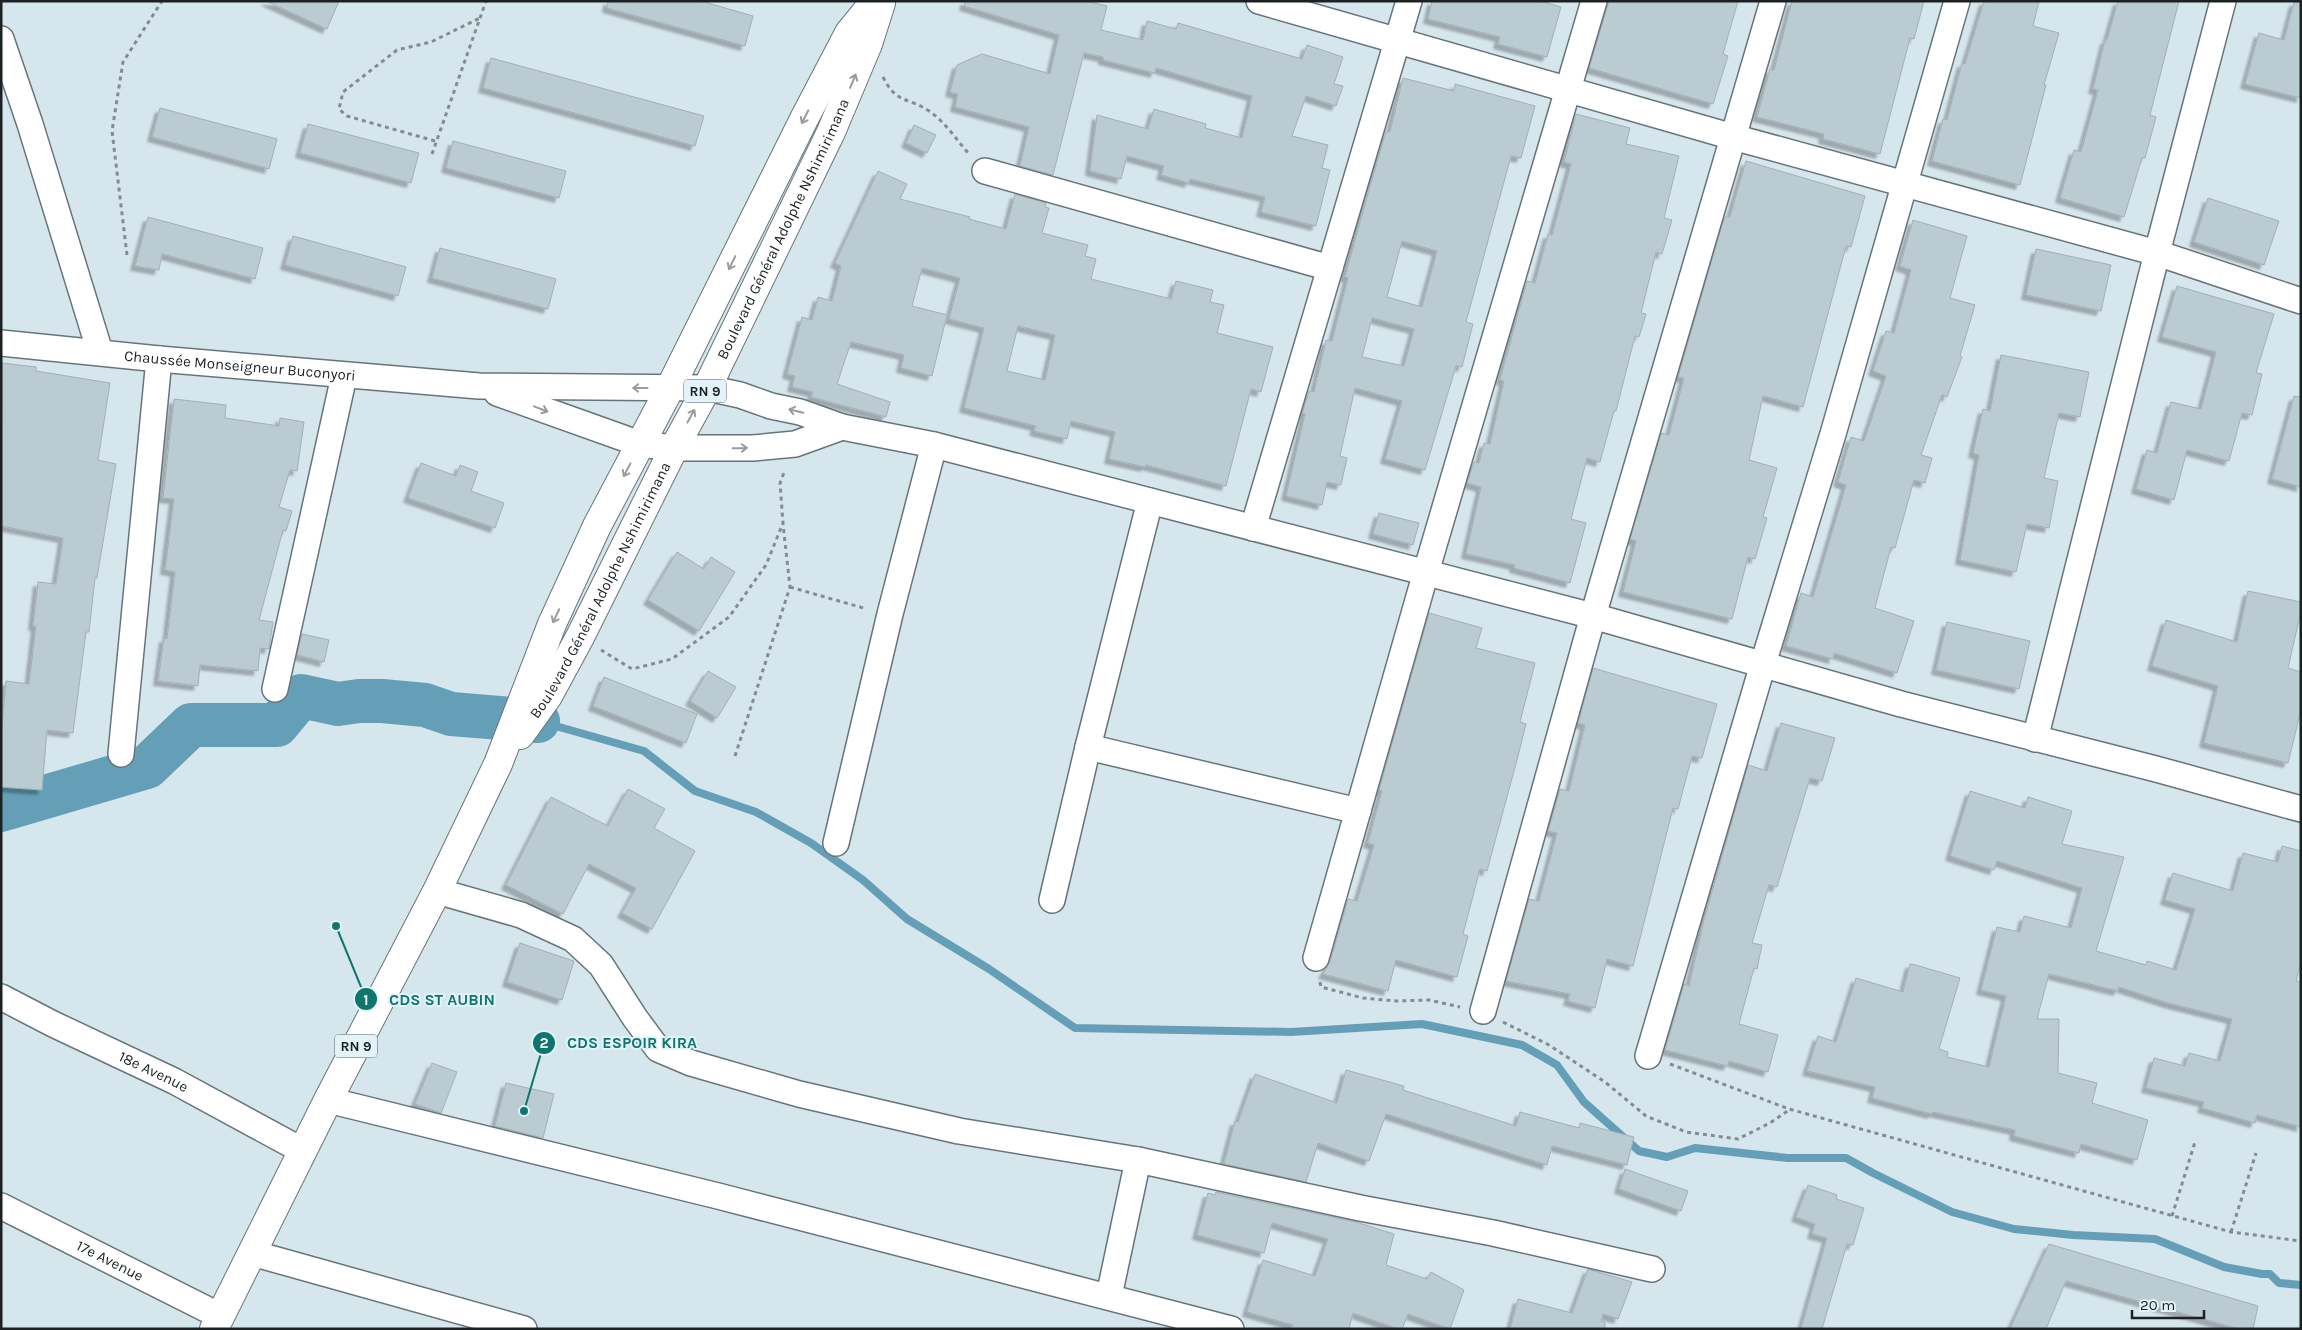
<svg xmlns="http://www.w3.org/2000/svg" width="2302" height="1330" font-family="Karla,sans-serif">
  <defs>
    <filter id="shadow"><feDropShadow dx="-4.5" dy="4.5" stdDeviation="1" flood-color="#0004"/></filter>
  </defs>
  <rect width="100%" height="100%" fill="#d6e6ed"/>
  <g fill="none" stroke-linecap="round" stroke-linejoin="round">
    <path stroke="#659fb7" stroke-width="8" d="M 538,721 L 644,751 L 695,791 L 756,812 L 811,843 L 863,880 L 907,919 L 989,969 L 1075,1028 L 1291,1032 L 1422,1024 L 1522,1045 L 1557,1065 L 1584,1102 L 1639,1151 L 1667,1157 L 1695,1148 L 1788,1158 L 1846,1158 L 1873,1173 L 1952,1212 L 2014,1229 L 2073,1235 L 2155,1239 L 2224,1267 L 2262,1274 L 2270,1274 L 2279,1283 L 2301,1285"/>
    <path stroke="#659fb7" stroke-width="44" d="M 1,810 L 147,767 L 191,725 L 277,725 L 301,696 L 338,704 L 359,701 L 382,701 L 425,705 L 451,714 L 538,721"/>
  </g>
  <g fill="#bbcbd2" stroke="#a1b0b7" fill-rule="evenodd" filter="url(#shadow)">
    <path d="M 266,1 L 339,1 L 327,29 Z"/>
    <path d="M 608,1 L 701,1 L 753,16 L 745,46 L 607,8 Z"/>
    <path d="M 965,1 L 1086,1 L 1107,6 L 1101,30 L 1143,40 L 1147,21 L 1176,29 L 1178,23 L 1302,59 L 1307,45 L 1343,57 L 1334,84 L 1343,86 L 1336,106 L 1306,96 L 1292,136 L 1328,145 L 1322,168 L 1330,170 L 1316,226 L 1261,212 L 1265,197 L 1190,179 L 1189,183 L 1161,175 L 1164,166 L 1127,156 L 1121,179 L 1090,171 L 1097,115 L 1148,129 L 1154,109 L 1206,124 L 1205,128 L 1242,138 L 1252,96 L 1156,68 L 1155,73 L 1103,60 L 1103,57 L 1084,53 L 1053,175 L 1020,166 L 1029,127 L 955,107 L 958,94 L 950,92 L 957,65 L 982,54 L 1050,74 L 1059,35 L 964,6 Z"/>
    <path d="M 1432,1 L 1540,1 L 1561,7 L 1547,57 L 1498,44 L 1500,37 L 1428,19 Z"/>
    <path d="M 1609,1 L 1738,1 L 1723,54 L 1728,56 L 1713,104 L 1589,68 Z"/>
    <path d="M 1792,1 L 1924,1 L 1914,39 L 1910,38 L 1880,154 L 1823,139 L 1824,134 L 1757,117 L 1770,69 L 1774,70 Z"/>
    <path d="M 1984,1 L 2039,1 L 2033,26 L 2059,33 L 2044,85 L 2046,85 L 2020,185 L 1932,161 L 1943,119 L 1947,120 L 1962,63 L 1965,64 Z"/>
    <path d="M 2118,1 L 2179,1 L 2150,115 L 2156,117 L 2145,158 L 2142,158 L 2124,217 L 2060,198 L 2074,150 L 2081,152 L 2098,90 L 2093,89 L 2105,40 L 2107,40 Z"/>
    <path d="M 2294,2 L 2301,3 L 2301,98 L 2245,84 L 2259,33 L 2284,40 Z"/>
    <path d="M 491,58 L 704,116 L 695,146 L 483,88 Z"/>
    <path d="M 1403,78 L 1454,91 L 1455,84 L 1535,106 L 1521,158 L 1511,156 L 1466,322 L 1473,324 L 1462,367 L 1456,366 L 1425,470 L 1385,459 L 1402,401 L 1355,388 L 1340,456 L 1347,458 L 1341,485 L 1327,482 L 1322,505 L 1286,496 L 1305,414 L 1302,413 L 1304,408 L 1309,391 L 1314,392 L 1326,340 L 1332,341 L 1348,278 L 1345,277 L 1360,222 L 1386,131 L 1390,132 ZM 1402,241 L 1437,251 L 1422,307 L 1387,297 ZM 1372,318 L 1414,329 L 1404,366 L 1362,357 Z"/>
    <path d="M 160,108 L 277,139 L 269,169 L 152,137 Z"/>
    <path d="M 1576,114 L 1630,128 L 1626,144 L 1679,156 L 1664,218 L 1672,220 L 1662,254 L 1656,252 L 1641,313 L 1646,314 L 1639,337 L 1635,336 L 1616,411 L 1614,411 L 1600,462 L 1587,458 L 1571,519 L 1586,523 L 1570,583 L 1514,568 L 1515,565 L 1466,554 L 1481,487 L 1467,483 L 1474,462 L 1479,463 L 1484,443 L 1490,444 L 1504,381 L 1500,380 L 1527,281 L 1535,283 L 1548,234 L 1552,235 L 1571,164 L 1564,162 Z"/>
    <path d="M 308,124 L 419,153 L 411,183 L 300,153 Z"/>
    <path d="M 914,125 L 936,135 L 927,153 L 906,143 Z"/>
    <path d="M 453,141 L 566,171 L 559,198 L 446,168 Z"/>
    <path d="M 1746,161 L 1865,196 L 1851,247 L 1846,246 L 1803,407 L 1763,396 L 1749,460 L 1777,468 L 1763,517 L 1767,518 L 1755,559 L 1748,557 L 1732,619 L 1623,592 L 1636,541 L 1630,539 L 1661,433 L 1669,435 L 1684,378 L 1678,377 L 1722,225 L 1726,216 L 1730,217 Z"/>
    <path d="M 878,171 L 907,184 L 900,199 L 970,217 L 969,219 L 1006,229 L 1015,194 L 1046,203 L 1045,207 L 1049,208 L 1042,233 L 1088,245 L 1085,256 L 1096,259 L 1091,279 L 1171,299 L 1176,281 L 1213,290 L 1210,302 L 1224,305 L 1217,333 L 1273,347 L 1261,392 L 1251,389 L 1226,486 L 1146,465 L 1145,467 L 1109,459 L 1115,432 L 1071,421 L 1067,439 L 1034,431 L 1036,426 L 964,408 L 984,328 L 949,319 L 960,278 L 922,268 L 912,306 L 947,315 L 932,376 L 901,368 L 904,355 L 851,342 L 837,384 L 890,402 L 886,417 L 811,397 L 813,392 L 792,387 L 795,376 L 787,374 L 802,317 L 812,320 L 818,297 L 832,301 L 841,266 L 835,263 ZM 1018,326 L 1055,335 L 1045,380 L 1007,371 Z"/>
    <path d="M 2208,198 L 2279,221 L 2264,265 L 2194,242 Z"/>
    <path d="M 148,217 L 263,248 L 255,279 L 162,254 L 159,270 L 135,266 Z"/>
    <path d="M 1913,220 L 1967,236 L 1950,298 L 1975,305 L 1960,356 L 1962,357 L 1947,397 L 1942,395 L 1921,455 L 1932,458 L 1925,483 L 1914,480 L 1895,548 L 1891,547 L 1875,608 L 1914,621 L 1897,673 L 1834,653 L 1833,659 L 1786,646 L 1801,593 L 1813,597 L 1846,485 L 1838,482 L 1851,437 L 1864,441 L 1886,376 L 1873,371 L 1886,331 L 1894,333 L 1911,270 L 1900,266 Z"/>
    <path d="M 293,236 L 406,267 L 398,296 L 285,265 Z"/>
    <path d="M 440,248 L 556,279 L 548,309 L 432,278 Z"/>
    <path d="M 2036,249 L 2111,265 L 2101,311 L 2026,295 Z"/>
    <path d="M 2177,286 L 2274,314 L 2256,373 L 2262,374 L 2252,415 L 2242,413 L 2229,461 L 2187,450 L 2174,500 L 2136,489 L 2147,450 L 2157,453 L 2171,402 L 2201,409 L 2216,352 L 2162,337 Z"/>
    <path d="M 2001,355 L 2089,372 L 2080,417 L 2059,413 L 2044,478 L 2058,481 L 2049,528 L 2027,524 L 2016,572 L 1960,560 L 1979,455 L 1973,453 L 1983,409 L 1990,411 Z"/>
    <path d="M 2,363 L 36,367 L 36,371 L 110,383 L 98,460 L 116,464 L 97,578 L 95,578 L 89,632 L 86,632 L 73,733 L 47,730 L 42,790 L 1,787 L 1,737 L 6,681 L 29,684 L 36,626 L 33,626 L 38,582 L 56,584 L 63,538 L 1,526 Z"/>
    <path d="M 2294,396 L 2301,397 L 2301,487 L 2272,479 Z"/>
    <path d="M 174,399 L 226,405 L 225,418 L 279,426 L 280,418 L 304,422 L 297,471 L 290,470 L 279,507 L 292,511 L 286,531 L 283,530 L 259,620 L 273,622 L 269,649 L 260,648 L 258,671 L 200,665 L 198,686 L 158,681 L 164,638 L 167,639 L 175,572 L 165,570 L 174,499 L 163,498 Z"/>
    <path d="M 421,463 L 456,476 L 460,465 L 478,472 L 471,491 L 504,503 L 495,528 L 408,498 Z"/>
    <path d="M 1379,513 L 1419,523 L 1413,545 L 1373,534 Z"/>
    <path d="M 677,552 L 704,569 L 711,557 L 735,572 L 699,631 L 648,600 Z"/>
    <path d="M 2248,591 L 2301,602 L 2301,611 L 2288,668 L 2301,672 L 2301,710 L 2288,763 L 2204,743 L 2218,686 L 2152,666 L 2166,620 L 2237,642 Z"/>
    <path d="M 1429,613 L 1482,628 L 1476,648 L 1535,663 L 1520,722 L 1526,724 L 1518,756 L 1487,871 L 1480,869 L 1463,934 L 1468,936 L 1457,977 L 1396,960 L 1388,991 L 1323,974 L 1330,962 L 1348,899 L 1357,901 L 1374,845 L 1368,843 L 1382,791 L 1379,790 Z"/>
    <path d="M 1947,622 L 2030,641 L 2019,689 L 1936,670 Z"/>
    <path d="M 302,634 L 329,640 L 324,662 L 297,655 Z"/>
    <path d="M 1593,668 L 1717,704 L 1702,758 L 1692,756 L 1678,809 L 1673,808 L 1633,966 L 1607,959 L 1595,1008 L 1568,1001 L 1570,994 L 1506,981 L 1529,899 L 1539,901 L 1557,833 L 1548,831 L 1560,789 L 1569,791 L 1585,725 L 1578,723 Z"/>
    <path d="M 708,671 L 736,687 L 717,718 L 690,701 Z"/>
    <path d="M 604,677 L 697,714 L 686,743 L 593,706 Z"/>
    <path d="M 1781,723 L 1835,738 L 1822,781 L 1810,778 L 1777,887 L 1769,885 L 1752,943 L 1762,945 L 1757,969 L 1754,968 L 1739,1024 L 1778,1035 L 1768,1072 L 1729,1061 L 1728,1066 L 1665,1050 L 1684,984 L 1689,986 L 1704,920 L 1748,765 L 1767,771 Z"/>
    <path d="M 628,789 L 665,809 L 654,828 L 695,851 L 652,929 L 622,913 L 636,888 L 589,864 L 563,914 L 506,885 L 551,797 L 608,826 Z"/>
    <path d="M 1970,791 L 2025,808 L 2028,797 L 2072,811 L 2062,844 L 2124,857 L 2096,951 L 2146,965 L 2147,961 L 2176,970 L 2195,909 L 2165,900 L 2173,873 L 2233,891 L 2243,853 L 2278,862 L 2282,846 L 2301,851 L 2301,962 L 2296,981 L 2301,982 L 2301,1127 L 2257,1115 L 2255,1123 L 2202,1108 L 2204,1102 L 2146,1088 L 2154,1058 L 2185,1066 L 2189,1053 L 2220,1061 L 2232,1019 L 2168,1003 L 2119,987 L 2118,991 L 2049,974 L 2037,1019 L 2059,1019 L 2058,1073 L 2097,1083 L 2092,1103 L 2148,1120 L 2137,1160 L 2081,1144 L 2079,1153 L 2014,1136 L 2015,1130 L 1933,1112 L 1932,1114 L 1872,1098 L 1875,1087 L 1807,1071 L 1818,1036 L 1836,1042 L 1856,978 L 1903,992 L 1910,964 L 1912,964 L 1960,978 L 1939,1049 L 1948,1052 L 1947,1057 L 1989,1067 L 2006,996 L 1981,990 L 1997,927 L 2020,932 L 2024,916 L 2071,928 L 2082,888 L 1997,861 L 1994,870 L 1950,856 Z"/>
    <path d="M 520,943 L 574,961 L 562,1000 L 507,982 Z"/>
    <path d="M 432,1063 L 457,1072 L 441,1113 L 415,1104 Z"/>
    <path d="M 1346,1070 L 1404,1086 L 1403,1090 L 1516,1126 L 1520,1112 L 1579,1128 L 1580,1123 L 1634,1137 L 1627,1165 L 1552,1146 L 1547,1165 L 1386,1114 L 1369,1161 L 1318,1143 L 1306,1182 L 1224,1164 L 1235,1121 L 1238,1122 L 1255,1074 L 1337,1103 Z"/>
    <path d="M 506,1083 L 554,1094 L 543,1138 L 495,1126 Z"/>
    <path d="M 1625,1169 L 1688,1191 L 1681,1211 L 1619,1189 Z"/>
    <path d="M 1808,1185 L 1837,1195 L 1836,1199 L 1864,1208 L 1853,1245 L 1847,1244 L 1822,1329 L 1801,1329 L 1827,1238 L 1812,1234 L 1815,1224 L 1796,1217 Z"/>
    <path d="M 1216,1192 L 1356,1222 L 1394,1234 L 1386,1265 L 1427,1279 L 1431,1272 L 1464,1290 L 1450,1329 L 1408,1314 L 1402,1329 L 1399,1329 L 1353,1313 L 1349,1329 L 1291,1329 L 1293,1325 L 1247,1312 L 1263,1260 L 1315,1276 L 1328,1239 L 1272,1223 L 1264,1253 L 1197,1235 L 1208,1193 L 1215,1195 Z"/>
    <path d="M 2049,1244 L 2258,1306 L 2253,1329 L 2239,1329 L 2066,1281 L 2046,1329 L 2010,1329 Z"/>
    <path d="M 1588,1269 L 1632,1282 L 1618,1319 L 1603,1314 L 1601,1321 L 1605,1322 L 1605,1329 L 1510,1329 L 1518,1299 L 1572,1313 Z"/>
  </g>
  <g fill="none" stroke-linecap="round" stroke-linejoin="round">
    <g stroke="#67757b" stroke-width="28">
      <g id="minor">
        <path d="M 1259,1 L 1733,137 L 2157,253 L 2301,301"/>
        <path d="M 1,39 L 30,124 L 100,352"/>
        <path d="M 985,171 L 1330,268"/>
        <path id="s1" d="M 1,343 L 159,359 L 479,386 L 707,388 L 740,395 L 771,406 L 800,412 L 842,427 L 934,445 L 1593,616 L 1901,704 L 2156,769 L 2301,809"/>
        <path d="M 497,393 L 640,444 L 674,448 L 753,448 L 795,444 L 842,427"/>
        <path d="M 1253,528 L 1409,1"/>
        <path d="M 275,689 L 344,376"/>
        <path d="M 2035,739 L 2157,253 L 2223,1"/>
        <path d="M 1088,747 L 1358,811"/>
        <path d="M 121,754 L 159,359"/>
        <path d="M 836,843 L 890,614 L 934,445"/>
        <path d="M 437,891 L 521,915 L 573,939 L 601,965 L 635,1018 L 658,1049 L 691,1063 L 799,1094 L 959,1131 L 1138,1160 L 1360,1208 L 1493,1233 L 1652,1269"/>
        <path d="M 1052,900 L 1088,747 L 1150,501"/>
        <path d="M 1316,958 L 1426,572 L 1594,1"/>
        <path id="s2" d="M 1,997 L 53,1024 L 174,1081 L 303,1151"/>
        <path d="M 1483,1011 L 1593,616 L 1773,1"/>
        <path d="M 1648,1056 L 1763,664 L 1833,434 L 1957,1"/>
        <path d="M 328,1100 L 718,1196 L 1231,1329"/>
        <path id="s3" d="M 1,1206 L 220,1316"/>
        <path d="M 252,1253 L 524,1329"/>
        <path d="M 1109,1296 L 1138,1160"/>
      </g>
    </g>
    <g stroke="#67757b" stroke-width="30">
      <g id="major">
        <path id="s4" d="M 520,735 L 548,696 L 580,637 L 674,448 L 707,388 L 831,132 L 868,44 L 881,3"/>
        <path d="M 214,1329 L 328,1100 L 437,891 L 498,764 L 552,624 L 597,526 L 670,388 L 804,119 L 849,33 L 875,1"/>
      </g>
    </g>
    <g stroke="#828d92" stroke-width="3" stroke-dasharray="4 4" stroke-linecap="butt">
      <path d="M 883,77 C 897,105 907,96 929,111 C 945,122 956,139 969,154"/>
      <path d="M 435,141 L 347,116 L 339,109 L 343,92 L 397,50 L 431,42 L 480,18"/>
      <path d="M 432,154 L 486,1"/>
      <path d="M 127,255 L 112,131 L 123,62 L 162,1"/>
      <path d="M 790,587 L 867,609"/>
      <path d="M 601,650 L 632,669 L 672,659 L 729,617 L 766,565 L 783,523 L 780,483 L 785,470"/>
      <path d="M 735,756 L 790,587 L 783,524"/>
      <path d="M 1320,982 L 1321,987 L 1363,998 L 1396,1001 L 1429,1000 L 1460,1007"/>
      <path d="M 1503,1022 L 1549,1045 L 1605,1082 L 1646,1116 L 1686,1132 L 1738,1139 L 1770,1123 L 1789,1110"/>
      <path d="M 1670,1064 L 1789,1109 L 2231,1232 L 2301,1241"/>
      <path d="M 2172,1216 L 2195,1142"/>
      <path d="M 2231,1232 L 2256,1153"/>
    </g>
    <use href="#minor" stroke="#fff" stroke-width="25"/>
    <use href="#major" stroke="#fff" stroke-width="28"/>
  </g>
  <defs><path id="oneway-shaft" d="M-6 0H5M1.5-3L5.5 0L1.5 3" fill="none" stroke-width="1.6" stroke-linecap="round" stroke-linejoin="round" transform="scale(1.25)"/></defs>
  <g stroke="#999c9c">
    <use href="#oneway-shaft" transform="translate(853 81) rotate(-67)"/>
    <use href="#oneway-shaft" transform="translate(805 117) rotate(117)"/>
    <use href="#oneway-shaft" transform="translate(732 263) rotate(116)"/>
    <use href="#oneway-shaft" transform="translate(640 388) rotate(-180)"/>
    <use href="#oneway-shaft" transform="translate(541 409) rotate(21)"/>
    <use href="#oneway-shaft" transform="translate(796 411) rotate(-166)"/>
    <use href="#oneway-shaft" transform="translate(691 416) rotate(-61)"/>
    <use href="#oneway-shaft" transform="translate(740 448) rotate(-1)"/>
    <use href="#oneway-shaft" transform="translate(627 470) rotate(118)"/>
    <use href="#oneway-shaft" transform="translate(556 616) rotate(115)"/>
  </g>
  <g text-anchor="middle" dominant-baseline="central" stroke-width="4" stroke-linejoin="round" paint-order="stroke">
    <g fill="#e3f3fa" stroke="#586164" stroke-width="1">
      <rect x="684" y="379.5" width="42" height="23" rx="4"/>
      <rect x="335" y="1034.5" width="42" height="23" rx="4"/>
    </g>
    <g font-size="14" font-weight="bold" fill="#1c2224">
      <text x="705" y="391">RN 9</text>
      <text x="356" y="1046">RN 9</text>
    </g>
    <g font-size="15" fill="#1c2224" stroke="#e3f3fa">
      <text stroke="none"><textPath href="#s4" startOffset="571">Boulevard Général Adolphe Nshimirimana</textPath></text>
      <text stroke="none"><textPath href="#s1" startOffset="240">Chaussée Monseigneur Buconyori</textPath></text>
      <text stroke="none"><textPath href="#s4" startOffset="166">Boulevard Général Adolphe Nshimirimana</textPath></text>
      <text stroke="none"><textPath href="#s2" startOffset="170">18e Avenue</textPath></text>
      <text stroke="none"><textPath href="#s3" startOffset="122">17e Avenue</textPath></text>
    </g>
  </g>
  <path fill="none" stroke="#0f766e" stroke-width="2" d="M336 926L366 999M524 1111L544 1043"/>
  <g fill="#0f766e" stroke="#e3f3fa" stroke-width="2">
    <circle cx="336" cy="926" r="5"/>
    <circle cx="524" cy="1111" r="5"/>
    <circle cx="366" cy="999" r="12"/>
    <circle cx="544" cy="1043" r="12"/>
  </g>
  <g font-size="15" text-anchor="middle" font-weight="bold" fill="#fff">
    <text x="366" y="1005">1</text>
    <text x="544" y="1048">2</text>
  </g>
  <g font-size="16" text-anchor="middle" font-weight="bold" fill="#0f766e" stroke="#e3f3fa" stroke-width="4" stroke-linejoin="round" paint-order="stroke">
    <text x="442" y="1005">CDS ST AUBIN</text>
    <text x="632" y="1048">CDS ESPOIR KIRA</text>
  </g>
  <rect width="2302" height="1330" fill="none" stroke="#1c2224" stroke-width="5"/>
  <path d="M2132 1310v8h72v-8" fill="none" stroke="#1c2224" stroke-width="2.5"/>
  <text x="2140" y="1310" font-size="15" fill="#1c2224" stroke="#e3f3fa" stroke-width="4" paint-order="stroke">20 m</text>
</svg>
